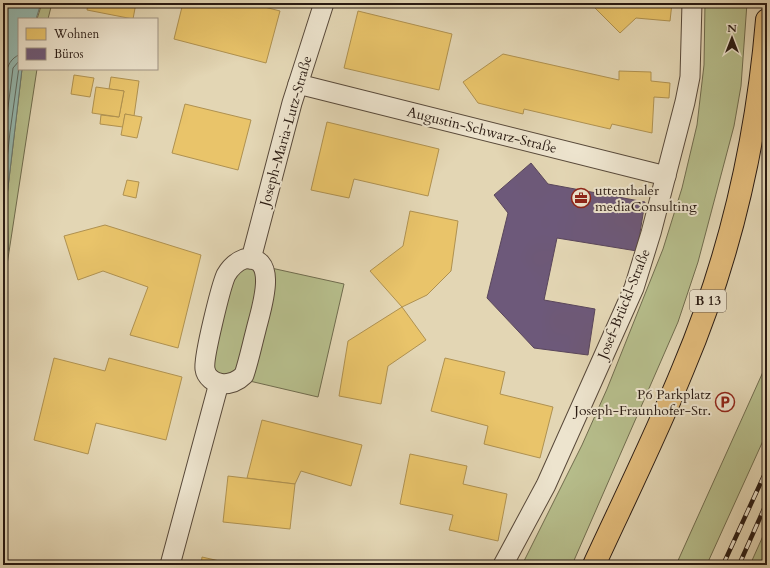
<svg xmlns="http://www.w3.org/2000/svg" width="770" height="568" font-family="Cardo,serif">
  <rect width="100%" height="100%" fill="#e3d6b4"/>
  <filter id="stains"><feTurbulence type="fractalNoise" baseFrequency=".005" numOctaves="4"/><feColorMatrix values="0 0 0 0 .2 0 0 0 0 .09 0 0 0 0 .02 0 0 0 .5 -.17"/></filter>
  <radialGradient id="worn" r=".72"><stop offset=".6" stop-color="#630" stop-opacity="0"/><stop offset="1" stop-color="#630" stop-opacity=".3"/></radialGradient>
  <g fill="#b6bd8b" stroke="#706c4e">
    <path d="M 42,3 L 52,3 L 48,19 L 37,19 Z"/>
    <path d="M 705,3 L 747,3 L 741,86 L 734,126 L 698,262 L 678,322 L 572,565 L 522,565 L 582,445 L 607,389 L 663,249 L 682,188 L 697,125 L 704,65 Z"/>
    <path d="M 22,69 L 37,69 L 3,291 L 3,266 L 8,250 L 7,196 Z"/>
    <path d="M 262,266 L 344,284 L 318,397 L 241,379 L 227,384 L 204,364 L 229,269 Z"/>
    <path d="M 767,363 L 767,432 L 708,562 L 705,565 L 676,565 Z"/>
    <path d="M 767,527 L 767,565 L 750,565 Z"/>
  </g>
  <path fill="#95b9b0" stroke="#6a7971" d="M 3,3 L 41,3 L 36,19 L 19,19 L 19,69 L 22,69 L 7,196 L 8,250 L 3,266 Z"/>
  <g fill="#e9c46a" stroke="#af9150">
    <path d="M 88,3 L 136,3 L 133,19 L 87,10 Z"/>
    <path d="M 183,3 L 249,3 L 280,11 L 266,63 L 174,39 Z"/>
    <path d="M 594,3 L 672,3 L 670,21 L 636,18 L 620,33 L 592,5 Z"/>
    <path d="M 358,11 L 452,34 L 439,90 L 344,68 Z"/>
    <path d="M 503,54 L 619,80 L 619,71 L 651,72 L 651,81 L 670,83 L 669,98 L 654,97 L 652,133 L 612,124 L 610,129 L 524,109 L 523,114 L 478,103 L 463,82 Z"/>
    <path d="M 74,75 L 94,78 L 90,97 L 71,94 Z"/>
    <path d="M 111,77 L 139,81 L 134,116 L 125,114 L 123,127 L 100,124 L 101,115 L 119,117 L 124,91 L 109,89 Z"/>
    <path d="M 96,87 L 124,91 L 119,117 L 92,113 Z"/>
    <path d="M 185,104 L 251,120 L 238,170 L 172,153 Z"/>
    <path d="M 125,114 L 142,117 L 137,138 L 121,135 Z"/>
    <path d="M 327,122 L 439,149 L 428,196 L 354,179 L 349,198 L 311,190 Z"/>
    <path d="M 127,180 L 139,182 L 136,198 L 123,195 Z"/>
    <path d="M 410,211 L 458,221 L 451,271 L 427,295 L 402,307 L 370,271 L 403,246 Z"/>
    <path d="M 105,225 L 201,255 L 178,348 L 130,335 L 148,287 L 103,271 L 78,280 L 64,236 Z"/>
    <path d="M 402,307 L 426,340 L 388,366 L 381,404 L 339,396 L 348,341 Z"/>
    <path d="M 54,358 L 105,371 L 109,358 L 182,377 L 166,440 L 96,423 L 88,454 L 34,440 Z"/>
    <path d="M 445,358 L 505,372 L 500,394 L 553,407 L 540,458 L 484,444 L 488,426 L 431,411 Z"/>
    <path d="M 262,420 L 362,445 L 351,486 L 301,471 L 295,484 L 247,478 Z"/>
    <path d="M 410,454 L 467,466 L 463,484 L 507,494 L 498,541 L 449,530 L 453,515 L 400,504 Z"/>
    <path d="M 228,476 L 295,484 L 290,529 L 223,522 Z"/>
    <path d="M 202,557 L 237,565 L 201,565 Z"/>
  </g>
  <path fill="#6d597a" stroke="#59465b" d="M 531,163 L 548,184 L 645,202 L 637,251 L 557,238 L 544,300 L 595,309 L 588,355 L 534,348 L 487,298 L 508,213 L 494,195 Z"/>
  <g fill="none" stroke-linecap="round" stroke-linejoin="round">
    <g stroke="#5f6a61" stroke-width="1">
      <path d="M 3,99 C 5,85 3,61 19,55"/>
      <path d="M 3,147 L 13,68 L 19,61"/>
      <path d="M 3,253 L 3,196 L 10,132 L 19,67"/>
    </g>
    <g stroke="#58493a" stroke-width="21">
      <g id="street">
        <path d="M 298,84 L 666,176"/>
        <path d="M 244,259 C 281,254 260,312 256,330 C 252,345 249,360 244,375 C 238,381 231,384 222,384 C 214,383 206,377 205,369 C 203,358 221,286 226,275 C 230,268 236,262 244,259 Z"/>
        <path d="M 251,259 L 292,103 L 324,3"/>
        <path d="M 170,565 L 219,383"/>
        <path d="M 503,565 L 546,485 L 634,288 L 651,233 L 685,102 L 690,77 L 692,3"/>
      </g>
    </g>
    <g stroke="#291a12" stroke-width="24">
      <path id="primary" d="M 594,565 C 624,500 656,435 683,369 C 730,258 757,140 767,20"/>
    </g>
    <use href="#street" stroke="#ede4ce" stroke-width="19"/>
    <use href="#primary" stroke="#e2bb7a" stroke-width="22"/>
    <g stroke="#291a12" stroke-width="4.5">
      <g id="rail">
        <path d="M 723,565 L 767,469"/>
        <path d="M 739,565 L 767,502"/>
      </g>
    </g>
    <use href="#rail" stroke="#ede4ce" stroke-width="3" stroke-dasharray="9" stroke-linecap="butt"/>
  </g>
  <defs>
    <g id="office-ring" transform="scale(1)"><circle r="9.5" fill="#ede4ce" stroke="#8f2418" stroke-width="1.5"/><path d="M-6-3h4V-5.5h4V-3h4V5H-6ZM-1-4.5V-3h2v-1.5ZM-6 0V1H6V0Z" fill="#8f2418"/></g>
    <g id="parking-ring" transform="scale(1)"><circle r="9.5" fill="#ede4ce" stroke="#8f2418" stroke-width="1.5"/><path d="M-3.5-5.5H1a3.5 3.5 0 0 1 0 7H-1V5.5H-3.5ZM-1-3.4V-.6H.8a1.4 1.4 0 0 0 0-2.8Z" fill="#8f2418"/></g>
  </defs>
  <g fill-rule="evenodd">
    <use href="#office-ring" x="581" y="198"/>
    <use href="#parking-ring" x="725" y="402"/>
  </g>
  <g text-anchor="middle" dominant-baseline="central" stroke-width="4" stroke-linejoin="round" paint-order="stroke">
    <rect fill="#ede4ce" stroke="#64574a" stroke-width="1" x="690" y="290" width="36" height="22" rx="3"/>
    <g font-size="13" font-weight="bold" fill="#291a12">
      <text x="708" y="301">B 13</text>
    </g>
    <g font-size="14" fill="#291a12" stroke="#ede4ce">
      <text transform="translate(482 130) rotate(14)">Augustin-Schwarz-Straße</text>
      <text transform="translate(286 131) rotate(-74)">Joseph-Maria-Lutz-Straße</text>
      <text transform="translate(624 304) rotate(-68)">Josef-Brückl-Straße</text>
    </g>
    <g font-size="14" fill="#291a12" stroke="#ede4ce" text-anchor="start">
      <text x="595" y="190">uttenthaler<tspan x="595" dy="16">mediaConsulting</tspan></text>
      <text x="711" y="394" text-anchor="end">P6 Parkplatz<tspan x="711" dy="16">Joseph-Fraunhofer-Str.</tspan></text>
    </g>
  </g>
  <rect width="770" height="568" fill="none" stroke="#e3d6b4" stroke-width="16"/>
  <rect x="4" y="4" width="762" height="560" fill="none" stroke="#291a12" stroke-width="2"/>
  <rect x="8" y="8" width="754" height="552" fill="none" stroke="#291a12"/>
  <rect x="18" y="18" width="140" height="52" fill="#ede4ce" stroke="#9f9383"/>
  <rect x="26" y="28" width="20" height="12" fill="#e9c46a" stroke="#9f9383"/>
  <text x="54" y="38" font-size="12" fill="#291a12">Wohnen</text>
  <rect x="26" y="48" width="20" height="12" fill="#6d597a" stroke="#9f9383"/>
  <text x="54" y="58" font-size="12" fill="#291a12">Büros</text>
  <g transform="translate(732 38)" stroke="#ede4ce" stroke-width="3" paint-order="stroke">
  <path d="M0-3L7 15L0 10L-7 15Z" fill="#291a12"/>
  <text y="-6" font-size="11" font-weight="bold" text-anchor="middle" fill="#291a12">N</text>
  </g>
  <rect width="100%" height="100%" filter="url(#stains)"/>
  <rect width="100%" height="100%" fill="url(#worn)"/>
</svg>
